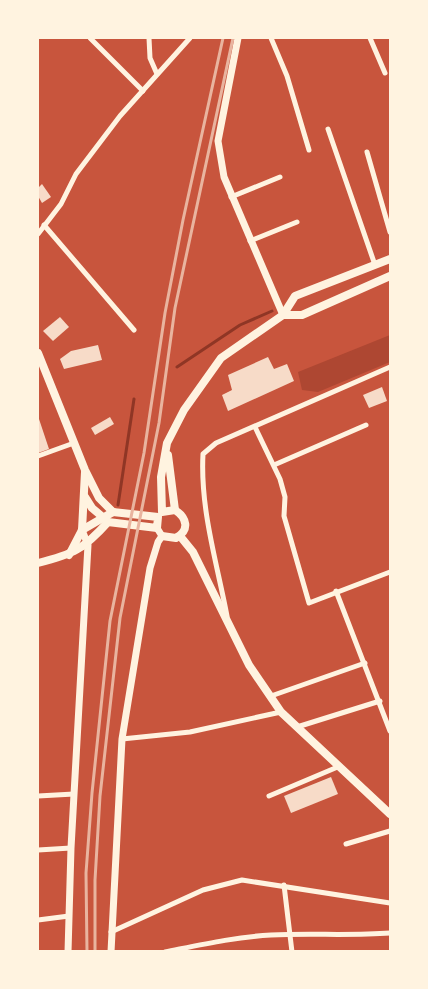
<svg xmlns="http://www.w3.org/2000/svg" width="428" height="989" font-family="'Source Serif 4',serif">
  <rect width="100%" height="100%" fill="#c8553d"/>
  <path fill="#ae4732" d="M 390,335 L 390,362 L 318,392 L 302,390 L 298,372 Z"/>
  <g fill="none" stroke-linecap="round" stroke-linejoin="round">
    <g stroke="#8f3625" stroke-width="3">
      <path d="M 177,367 L 240,325 L 272,311"/>
      <path d="M 118,505 L 134,399"/>
    </g>
  </g>
  <g fill="#f7dbc8">
    <path d="M 42,184 L 51,197 L 42,203 L 38,196 L 38,188 Z"/>
    <path d="M 60,317 L 69,327 L 53,341 L 43,331 Z"/>
    <path d="M 98,345 L 102,360 L 64,369 L 60,359 L 71,351 Z"/>
    <path d="M 268,357 L 274,369 L 287,364 L 294,381 L 228,411 L 222,395 L 232,390 L 228,375 Z"/>
    <path d="M 382,387 L 387,401 L 369,408 L 363,395 Z"/>
    <path d="M 38,416 L 49,449 L 38,453 Z"/>
    <path d="M 110,417 L 114,424 L 95,435 L 91,428 Z"/>
    <path d="M 331,777 L 338,794 L 291,813 L 284,796 Z"/>
  </g>
  <g fill="none" stroke-linecap="round" stroke-linejoin="round">
    <g stroke="#fff3e0" stroke-width="5">
      <path d="M 90,38 L 143,91"/>
      <path d="M 149,38 L 150,58 L 157,74"/>
      <path d="M 271,38 L 287,76 L 309,150"/>
      <path d="M 370,38 L 385,73"/>
      <path d="M 328,129 L 375,265"/>
      <path d="M 367,152 L 390,232"/>
      <path d="M 231,197 L 280,177"/>
      <path d="M 44,225 L 134,330"/>
      <path d="M 38,234 L 61,204 L 76,174 L 120,116 L 190,38"/>
      <path d="M 250,241 L 297,222"/>
      <path d="M 255,427 L 280,479 L 285,497 L 284,516 L 309,603 L 390,572"/>
      <path d="M 38,456 L 74,443"/>
      <path d="M 274,465 L 366,425"/>
      <path d="M 336,591 L 390,731"/>
      <path d="M 227,616 C 217,563 200,509 203,454 L 216,443 L 390,367"/>
      <path d="M 271,696 L 365,663"/>
      <path d="M 297,727 L 380,701"/>
      <path d="M 122,739 L 190,732 L 281,712"/>
      <path d="M 38,796 L 74,794"/>
      <path d="M 269,796 L 340,766"/>
      <path d="M 346,844 L 390,831"/>
      <path d="M 38,850 L 71,848"/>
      <path d="M 284,885 L 292,952"/>
      <path d="M 38,920 L 69,916"/>
      <path d="M 111,932 L 203,890 L 242,880 L 390,903"/>
      <path d="M 165,952 C 200,945 235,937 271,935 C 311,933 350,936 390,933"/>
    </g>
    <g stroke="#fff3e0" stroke-width="7">
      <path d="M 238,38 L 218,141 L 224,177 L 283,315"/>
      <path d="M 68,952 L 71,848 L 88,545 L 82,530"/>
      <path d="M 111,952 L 122,739 L 150,568 L 158,542 L 162,536 L 157,528"/>
    </g>
    <g stroke="#fff3e0" stroke-width="8">
      <path d="M 283,315 L 302,315 L 390,276"/>
      <path d="M 38,353 L 85,470 L 99,498 L 113,512"/>
      <path d="M 168,455 L 175,510"/>
      <path d="M 85,497 L 92,508 L 105,519"/>
      <path d="M 108,522 L 157,528 L 158,517 L 113,512"/>
      <path d="M 82,530 L 113,512"/>
      <path d="M 162,536 L 176,538 C 190,530 187,518 175,510 L 162,512 L 161,477 L 167,443 L 184,410 L 221,358 L 283,315 L 295,296 L 390,259"/>
      <path d="M 180,536 L 193,552 L 249,665 L 281,712 L 390,814"/>
      <path d="M 69,555 L 82,530 L 85,472"/>
      <path d="M 38,563 C 73,554 83,550 108,522"/>
    </g>
    <g stroke="#e9b49f" stroke-width="3">
      <path d="M 87,952 L 86,873 L 92,793 L 110,621 L 144,453 L 165,313 L 183,220 L 223,38"/>
      <path d="M 95,952 L 95,880 L 100,796 L 120,618 L 159,423 L 175,308 L 233,38"/>
    </g>
  </g>
  <rect width="428" height="989" fill="none" stroke="#fff3e0" stroke-width="78"/>
</svg>
